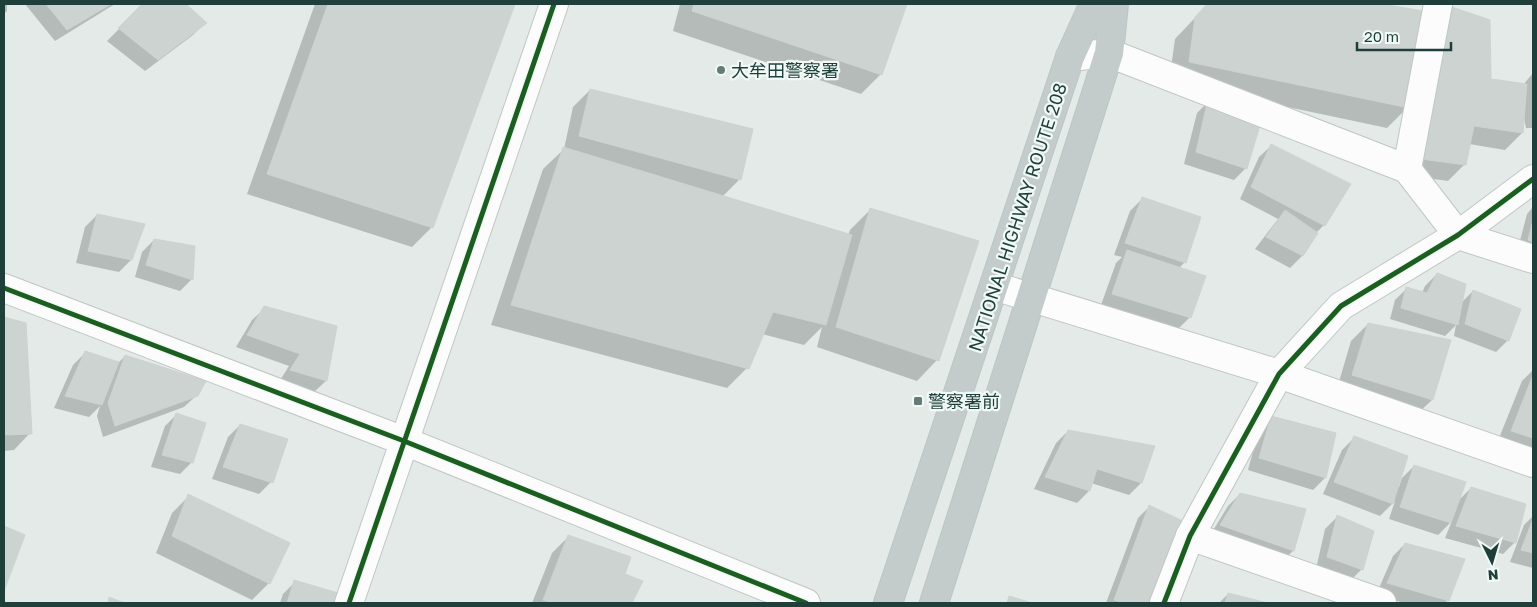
<svg xmlns="http://www.w3.org/2000/svg" width="1537" height="607" font-family="'Golos Text','Noto Sans JP',sans-serif">
  <rect width="100%" height="100%" fill="#e3eae7"/>
  <g fill="#0003">
    <path d="M 4,4 L 7,4 L 7,11 L 4,14 Z"/>
    <path d="M 25,4 L 115,4 L 55,41 Z"/>
    <path d="M 144,4 L 184,4 L 205,23 L 193,35 L 145,71 L 107,41 Z"/>
    <path d="M 315,4 L 514,4 L 432,227 L 412,247 L 247,194 Z"/>
    <path d="M 680,4 L 905,4 L 881,74 L 861,94 L 673,31 Z"/>
    <path d="M 1208,4 L 1374,4 L 1421,12 L 1407,108 L 1387,128 L 1169,82 L 1175,39 Z"/>
    <path d="M 1533,73 L 1533,128 L 1526,128 L 1523,113 L 1522,133 L 1505,150 L 1469,144 L 1465,164 L 1448,181 L 1405,175 L 1490,80 L 1523,85 Z"/>
    <path d="M 590,90 L 740,179 L 722,197 L 848,235 L 850,230 L 870,210 L 978,242 L 937,360 L 917,381 L 817,347 L 822,327 L 804,345 L 762,334 L 747,368 L 727,388 L 491,325 L 543,169 L 564,149 L 573,107 Z"/>
    <path d="M 1209,101 L 1246,168 L 1234,180 L 1184,164 L 1197,113 Z"/>
    <path d="M 1271,146 L 1324,225 L 1316,233 L 1302,256 L 1290,268 L 1255,249 L 1278,219 L 1240,199 L 1259,157 Z"/>
    <path d="M 1142,199 L 1185,262 L 1179,268 L 1190,317 L 1178,329 L 1101,305 L 1116,263 L 1122,257 L 1114,255 L 1130,211 Z"/>
    <path d="M 1533,207 L 1533,257 L 1517,252 L 1527,214 Z"/>
    <path d="M 97,215 L 131,260 L 119,272 L 76,263 L 85,227 Z"/>
    <path d="M 154,240 L 192,279 L 180,291 L 135,277 L 142,252 Z"/>
    <path d="M 1437,274 L 1461,303 L 1473,291 L 1508,340 L 1496,352 L 1454,336 L 1456,325 L 1445,336 L 1390,319 L 1395,300 L 1407,288 L 1422,293 L 1425,286 Z"/>
    <path d="M 265,308 L 326,381 L 314,392 L 279,382 L 289,366 L 236,347 L 252,320 Z"/>
    <path d="M 4,319 L 25,324 L 30,433 L 14,450 L 4,451 Z"/>
    <path d="M 1368,324 L 1432,400 L 1415,416 L 1336,392 L 1351,341 Z"/>
    <path d="M 85,353 L 118,363 L 125,356 L 197,395 L 184,407 L 103,437 L 97,416 L 100,406 L 89,417 L 54,408 L 73,365 Z"/>
    <path d="M 1533,370 L 1533,460 L 1495,448 L 1522,381 Z"/>
    <path d="M 177,414 L 192,462 L 180,474 L 151,467 L 165,426 Z"/>
    <path d="M 1271,417 L 1325,478 L 1313,490 L 1248,470 L 1259,429 Z"/>
    <path d="M 240,425 L 271,482 L 259,494 L 212,479 L 228,437 Z"/>
    <path d="M 1068,431 L 1141,483 L 1129,495 L 1091,483 L 1089,491 L 1077,503 L 1034,489 L 1056,443 Z"/>
    <path d="M 1354,438 L 1397,486 L 1399,487 L 1402,478 L 1414,466 L 1457,502 L 1471,488 L 1515,542 L 1503,554 L 1445,538 L 1452,521 L 1438,535 L 1389,519 L 1395,501 L 1380,516 L 1323,494 L 1342,450 Z"/>
    <path d="M 1240,494 L 1305,510 L 1293,551 L 1281,562 L 1209,537 L 1228,506 Z"/>
    <path d="M 189,496 L 269,583 L 252,600 L 156,553 L 172,513 Z"/>
    <path d="M 1150,506 L 1151,603 L 1106,603 L 1138,518 Z"/>
    <path d="M 1533,516 L 1533,568 L 1510,562 L 1524,525 Z"/>
    <path d="M 1337,517 L 1362,569 L 1350,581 L 1316,569 L 1325,529 Z"/>
    <path d="M 4,528 L 23,536 L 4,588 Z"/>
    <path d="M 569,536 L 624,574 L 641,582 L 631,603 L 532,603 L 552,553 Z"/>
    <path d="M 1405,544 L 1448,600 L 1445,603 L 1404,603 L 1376,595 L 1393,556 Z"/>
    <path d="M 295,582 L 336,594 L 333,603 L 280,603 L 283,594 Z"/>
    <path d="M 1228,594 L 1263,603 L 1219,603 Z"/>
  </g>
  <g fill="#cdd3d1" stroke="#ccd3d0">
    <path d="M 46,4 L 111,4 L 67,30 Z"/>
    <path d="M 142,4 L 186,4 L 207,23 L 158,60 L 118,28 Z"/>
    <path d="M 328,4 L 515,4 L 433,228 L 267,174 Z"/>
    <path d="M 694,4 L 907,4 L 882,75 L 692,11 Z"/>
    <path d="M 1207,4 L 1382,4 L 1423,11 L 1409,108 L 1189,62 L 1195,17 Z"/>
    <path d="M 1449,6 L 1490,20 L 1491,79 L 1527,84 L 1523,133 L 1474,126 L 1466,165 L 1421,159 Z"/>
    <path d="M 590,89 L 753,129 L 741,180 L 579,136 Z"/>
    <path d="M 1208,99 L 1263,115 L 1247,169 L 1196,152 Z"/>
    <path d="M 1271,144 L 1351,184 L 1325,226 L 1251,187 Z"/>
    <path d="M 563,147 L 852,235 L 826,325 L 773,312 L 749,369 L 511,305 Z"/>
    <path d="M 1142,197 L 1201,217 L 1186,263 L 1125,243 Z"/>
    <path d="M 870,208 L 979,241 L 939,361 L 836,327 Z"/>
    <path d="M 1285,210 L 1318,233 L 1303,256 L 1266,237 Z"/>
    <path d="M 97,214 L 145,224 L 132,260 L 88,251 Z"/>
    <path d="M 1533,220 L 1533,242 L 1528,240 Z"/>
    <path d="M 154,239 L 195,246 L 193,280 L 146,265 Z"/>
    <path d="M 1127,250 L 1206,276 L 1191,318 L 1112,294 Z"/>
    <path d="M 1437,273 L 1466,284 L 1458,325 L 1401,308 L 1406,287 L 1427,293 Z"/>
    <path d="M 1473,290 L 1521,309 L 1509,341 L 1465,324 Z"/>
    <path d="M 264,306 L 337,326 L 327,381 L 290,370 L 300,354 L 247,335 Z"/>
    <path d="M 4,317 L 26,323 L 32,434 L 4,435 Z"/>
    <path d="M 1368,323 L 1451,340 L 1433,400 L 1352,375 Z"/>
    <path d="M 85,351 L 119,362 L 102,405 L 65,396 Z"/>
    <path d="M 125,355 L 206,381 L 198,396 L 115,426 L 108,403 Z"/>
    <path d="M 1533,375 L 1533,438 L 1511,431 Z"/>
    <path d="M 176,413 L 206,423 L 193,463 L 162,455 Z"/>
    <path d="M 1271,416 L 1336,433 L 1326,478 L 1259,458 Z"/>
    <path d="M 240,424 L 288,439 L 273,483 L 223,467 Z"/>
    <path d="M 1068,430 L 1155,446 L 1142,483 L 1097,469 L 1090,491 L 1045,477 Z"/>
    <path d="M 1354,436 L 1408,456 L 1393,504 L 1334,482 Z"/>
    <path d="M 1414,465 L 1466,482 L 1451,523 L 1400,507 Z"/>
    <path d="M 1471,487 L 1526,504 L 1516,543 L 1456,526 Z"/>
    <path d="M 1240,493 L 1306,509 L 1294,551 L 1220,525 Z"/>
    <path d="M 188,494 L 290,543 L 270,584 L 172,536 Z"/>
    <path d="M 1149,505 L 1185,522 L 1152,603 L 1125,603 L 1114,600 Z"/>
    <path d="M 1337,515 L 1374,531 L 1363,570 L 1327,557 Z"/>
    <path d="M 1533,519 L 1533,553 L 1521,550 Z"/>
    <path d="M 4,526 L 25,535 L 4,591 Z"/>
    <path d="M 568,535 L 631,557 L 625,574 L 643,581 L 632,603 L 553,603 L 543,600 Z"/>
    <path d="M 1405,543 L 1465,559 L 1449,601 L 1387,583 Z"/>
    <path d="M 294,580 L 338,593 L 334,603 L 287,603 Z"/>
    <path d="M 1228,593 L 1268,603 L 1225,603 Z"/>
    <path d="M 1009,596 L 1032,603 L 1007,603 Z"/>
    <path d="M 109,597 L 124,603 L 108,603 Z"/>
  </g>
  <g fill="none" stroke-linecap="round" stroke-linejoin="round">
    <g stroke="#c0c7c4" stroke-width="30">
      <g id="minor">
        <path d="M 1070,57 L 1109,53 L 1407,169 L 1458,235 L 1533,259"/>
        <path d="M 1407,169 L 1438,4"/>
        <path d="M 994,286 L 1279,374 L 1533,463"/>
        <path d="M 4,288 L 404,441 L 806,603"/>
        <path d="M 1190,536 L 1382,603"/>
        <path d="M 349,603 L 554,4"/>
        <path d="M 1164,603 L 1190,536 L 1279,374 L 1341,306 L 1458,235 L 1533,179"/>
      </g>
    </g>
    <g stroke="#bbc6c4" stroke-width="30">
      <g id="trunk">
        <path d="M 888,603 L 1070,57 L 1094,4"/>
        <path d="M 934,603 L 1109,53 L 1114,4"/>
      </g>
    </g>
    <use href="#minor" stroke="#fbfcfb" stroke-width="28"/>
    <use href="#trunk" stroke="#c3cccb" stroke-width="28"/>
    <g stroke="#f1f9f6" stroke-width="8">
      <g id="cycleway">
        <path d="M 4,288 L 404,441 L 806,603"/>
        <path d="M 349,603 L 554,4"/>
        <path d="M 1164,603 L 1190,536 L 1279,374 L 1341,306 L 1458,235 L 1533,179"/>
      </g>
    </g>
    <use href="#cycleway" stroke="#1b5e20" stroke-width="5"/>
  </g>
  <g fill="#647b77" stroke="#f1f9f6" stroke-width="2">
    <circle cx="721" cy="70" r="5"/>
    <rect x="913" y="396" width="10" height="10" rx="2.5"/>
  </g>
  <g text-anchor="middle" dominant-baseline="central" stroke-width="4.5" stroke-linejoin="round" paint-order="stroke">
    <g font-size="18" fill="#1f3f3a" stroke="#f1f9f6" text-anchor="start">
      <text x="731" y="70">大牟田警察署</text>
      <text x="928" y="401">警察署前</text>
    </g>
    <g font-size="18" fill="#1f3f3a" stroke="#f1f9f6">
      <text transform="translate(1017 217) rotate(-72)">NATIONAL HIGHWAY ROUTE 208</text>
    </g>
  </g>
  <rect width="1537" height="607" fill="none" stroke="#1f3f3a" stroke-width="10"/>
  <g transform="translate(1492 562) rotate(175)" stroke="#f1f9f6" stroke-width="4" paint-order="stroke">
  <path d="M0-4L9 19L0 12L-9 19Z" fill="#1f3f3a"/>
  <text y="-8" font-size="14" font-weight="bold" text-anchor="middle" fill="#1f3f3a">N</text>
  </g>
  <path d="M1357 42v8h94v-8" fill="none" stroke="#1f3f3a" stroke-width="2.5"/>
  <text x="1364" y="42" font-size="15" fill="#1f3f3a" stroke="#f1f9f6" stroke-width="4" paint-order="stroke">20 m</text>
</svg>
